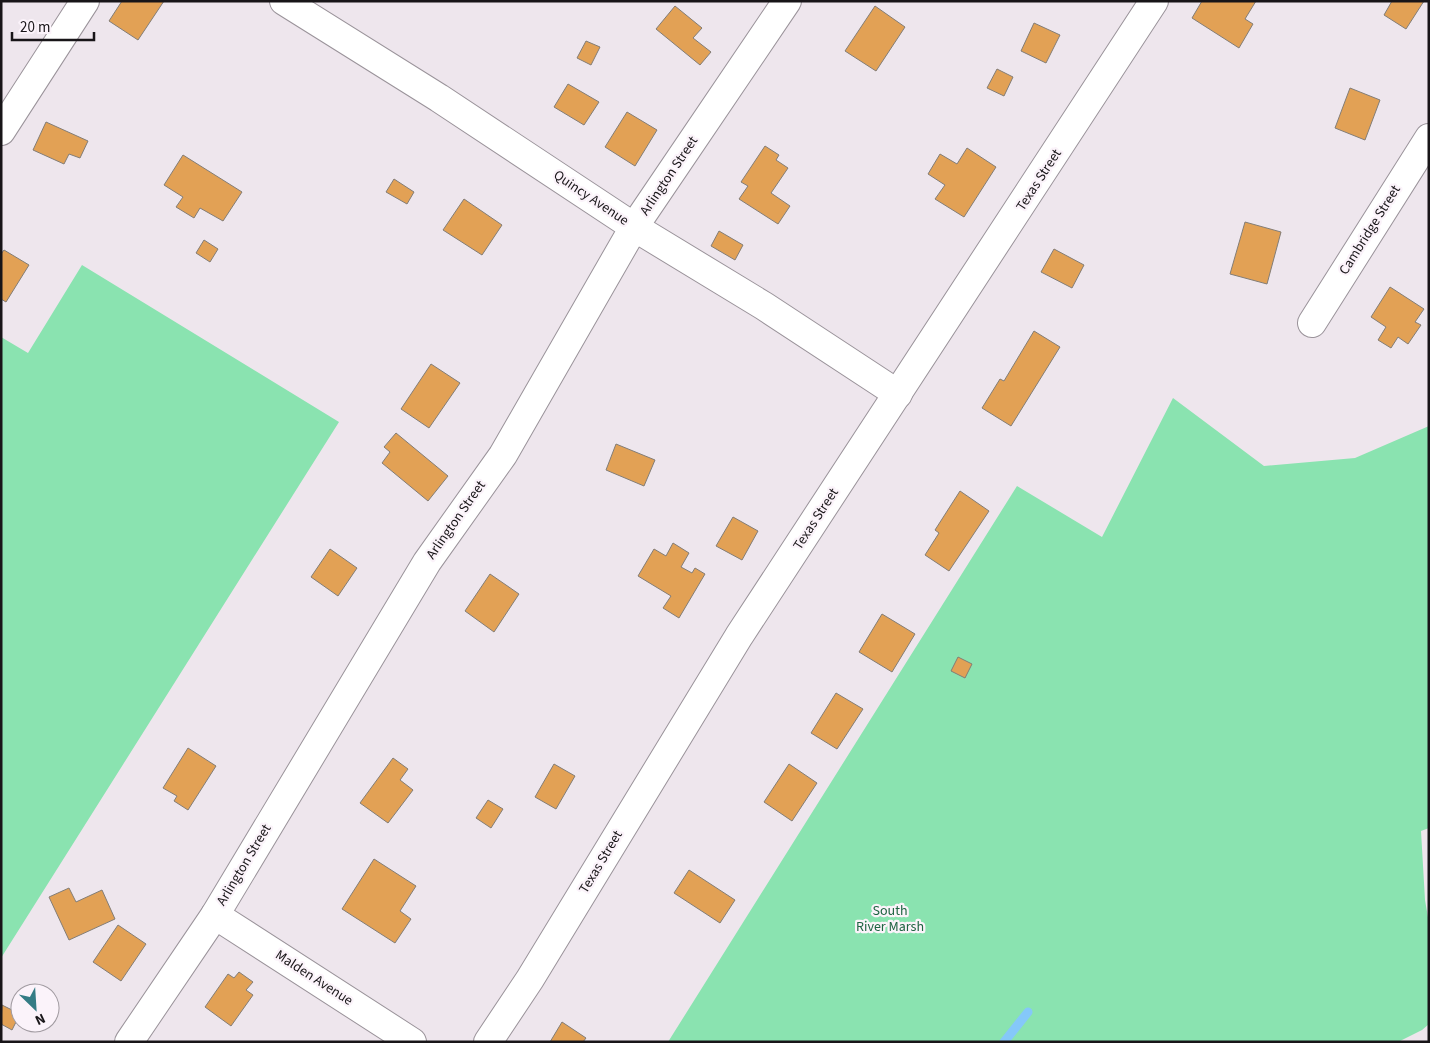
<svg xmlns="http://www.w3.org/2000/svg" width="1430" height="1043" font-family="'Source Sans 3',sans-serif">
  <rect width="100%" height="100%" fill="#eee6ed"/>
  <g fill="#8ae3b0">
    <path d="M 82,265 L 339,422 L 1,958 L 1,337 L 28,353 Z"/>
    <path d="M 1173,398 L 1264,466 L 1355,458 L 1429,426 L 1429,828 L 1421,831 L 1425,900 L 1429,923 L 1429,1024 L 1422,1030 L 1398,1042 L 668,1042 L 1017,486 L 1102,537 Z"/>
  </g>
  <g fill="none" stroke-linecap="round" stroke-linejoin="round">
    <path stroke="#85c8f9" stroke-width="9" d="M 1004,1042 L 1028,1012"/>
  </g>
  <g fill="#e2a155" stroke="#837d76">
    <path d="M 122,1 L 164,1 L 138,40 L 109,21 Z"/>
    <path d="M 1202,1 L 1256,1 L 1245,19 L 1253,24 L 1239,48 L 1192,18 Z"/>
    <path d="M 1392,1 L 1424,1 L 1406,29 L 1384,15 Z"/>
    <path d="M 675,6 L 702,28 L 693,38 L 711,52 L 700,65 L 656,29 Z"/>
    <path d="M 875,6 L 905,27 L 876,71 L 845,51 Z"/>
    <path d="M 1034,23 L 1060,35 L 1046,63 L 1021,51 Z"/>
    <path d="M 586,41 L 600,47 L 591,65 L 577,58 Z"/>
    <path d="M 997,69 L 1013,77 L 1004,96 L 987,88 Z"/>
    <path d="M 568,84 L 599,102 L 584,125 L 554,107 Z"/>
    <path d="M 1350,88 L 1380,100 L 1365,140 L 1335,128 Z"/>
    <path d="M 627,112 L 657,130 L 635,166 L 605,147 Z"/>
    <path d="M 46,122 L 88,141 L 80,158 L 69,154 L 64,164 L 33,150 Z"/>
    <path d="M 765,146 L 779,155 L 776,160 L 788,168 L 771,193 L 790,206 L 778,224 L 739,199 L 748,186 L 741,182 Z"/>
    <path d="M 967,148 L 996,167 L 964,217 L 935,199 L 945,185 L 928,174 L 940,154 L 957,164 Z"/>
    <path d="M 183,155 L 242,192 L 223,221 L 200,208 L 194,218 L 176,207 L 183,197 L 164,185 Z"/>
    <path d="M 394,179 L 414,192 L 407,204 L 386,192 Z"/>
    <path d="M 464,199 L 502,225 L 482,255 L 443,230 Z"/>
    <path d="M 1245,222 L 1281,232 L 1267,284 L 1230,274 Z"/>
    <path d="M 719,231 L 743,245 L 735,260 L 711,246 Z"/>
    <path d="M 204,240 L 218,249 L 210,262 L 196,253 Z"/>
    <path d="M 1054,249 L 1084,265 L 1072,288 L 1041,272 Z"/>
    <path d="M 4,250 L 29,265 L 6,302 L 1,299 L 1,254 Z"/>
    <path d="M 1390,287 L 1424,309 L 1415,322 L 1421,325 L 1408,344 L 1398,337 L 1391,348 L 1378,340 L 1386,327 L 1371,317 Z"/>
    <path d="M 1034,331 L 1060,347 L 1011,426 L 982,408 L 1000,379 L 1004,381 Z"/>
    <path d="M 431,364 L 460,383 L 429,428 L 401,409 Z"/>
    <path d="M 396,433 L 448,476 L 428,501 L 382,463 L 390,452 L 384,447 Z"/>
    <path d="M 616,444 L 655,460 L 644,486 L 606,470 Z"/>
    <path d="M 960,491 L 989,511 L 949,571 L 925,555 L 939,533 L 935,530 Z"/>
    <path d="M 733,517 L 758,531 L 742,560 L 716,546 Z"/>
    <path d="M 673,543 L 689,553 L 681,567 L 692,573 L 695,568 L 705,574 L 679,618 L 663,608 L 671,596 L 638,576 L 654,549 L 666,556 Z"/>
    <path d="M 330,549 L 357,568 L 338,596 L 311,577 Z"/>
    <path d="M 490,574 L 519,594 L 494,632 L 465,611 Z"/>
    <path d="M 882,614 L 915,634 L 892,672 L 859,652 Z"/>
    <path d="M 958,657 L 972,664 L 965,678 L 951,671 Z"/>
    <path d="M 836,693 L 863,709 L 837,749 L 811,733 Z"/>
    <path d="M 188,748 L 216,766 L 188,810 L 174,801 L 177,796 L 163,788 Z"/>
    <path d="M 393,758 L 408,769 L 400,780 L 413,790 L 388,823 L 360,803 Z"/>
    <path d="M 554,764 L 575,776 L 556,809 L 535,797 Z"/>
    <path d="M 789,764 L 817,783 L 792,821 L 764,802 Z"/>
    <path d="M 488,800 L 503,809 L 491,828 L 476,818 Z"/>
    <path d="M 374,859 L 416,886 L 400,911 L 411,919 L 395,943 L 342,909 Z"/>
    <path d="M 689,870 L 735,900 L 720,923 L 674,893 Z"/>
    <path d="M 69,888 L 76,902 L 102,890 L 115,919 L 69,940 L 49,897 Z"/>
    <path d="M 118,925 L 146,944 L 121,981 L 93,962 Z"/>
    <path d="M 239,972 L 253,982 L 246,990 L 253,995 L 231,1026 L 205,1007 L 228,974 L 234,978 Z"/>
    <path d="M 2,1005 L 20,1014 L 12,1030 L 1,1024 Z"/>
    <path d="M 562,1022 L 586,1038 L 583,1042 L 550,1042 Z"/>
  </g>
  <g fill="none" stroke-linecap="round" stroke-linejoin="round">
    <g stroke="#9a939a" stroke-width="30">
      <g id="minor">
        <path d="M 284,1 L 439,98 L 634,227 L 764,306 L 898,394"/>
        <path d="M 1,131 L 85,1"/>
        <path d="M 1312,323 L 1429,138"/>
        <path d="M 215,915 L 412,1042"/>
        <path d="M 129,1042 L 215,915 L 427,562 L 503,455 L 634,227 L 787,1"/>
        <path d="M 488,1042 L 530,979 L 739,636 L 1154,1"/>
      </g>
    </g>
    <use href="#minor" stroke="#fff" stroke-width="28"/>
  </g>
  <g text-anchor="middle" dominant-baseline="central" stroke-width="4.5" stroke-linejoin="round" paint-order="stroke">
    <g font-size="14" fill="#181518" stroke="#fbf3fa">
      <text transform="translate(669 176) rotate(-56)">Arlington Street</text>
      <text transform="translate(1039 180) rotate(-57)">Texas Street</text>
      <text transform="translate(591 198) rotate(34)">Quincy Avenue</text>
      <text transform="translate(1370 230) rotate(-58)">Cambridge Street</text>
      <text transform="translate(816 519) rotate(-57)">Texas Street</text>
      <text transform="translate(456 520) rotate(-55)">Arlington Street</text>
      <text transform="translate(601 862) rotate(-59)">Texas Street</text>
      <text transform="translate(244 865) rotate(-59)">Arlington Street</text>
      <text transform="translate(314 978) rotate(33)">Malden Avenue</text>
    </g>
    <g font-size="14" fill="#1d6441" stroke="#fbf3fa">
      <text x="890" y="911">South<tspan x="890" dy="16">River Marsh</tspan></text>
    </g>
  </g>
  <rect width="1430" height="1043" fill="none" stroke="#181518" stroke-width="5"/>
  <g transform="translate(35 1008) rotate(155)"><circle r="24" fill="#fbf3fa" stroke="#a09aa0"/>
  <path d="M0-4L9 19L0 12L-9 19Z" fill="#347c85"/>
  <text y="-8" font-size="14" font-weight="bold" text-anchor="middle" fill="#181518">N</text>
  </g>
  <path d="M12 32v8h82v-8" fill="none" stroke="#181518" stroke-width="2.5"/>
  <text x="20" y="32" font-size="15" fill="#181518" stroke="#fbf3fa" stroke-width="4" paint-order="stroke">20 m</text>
</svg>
